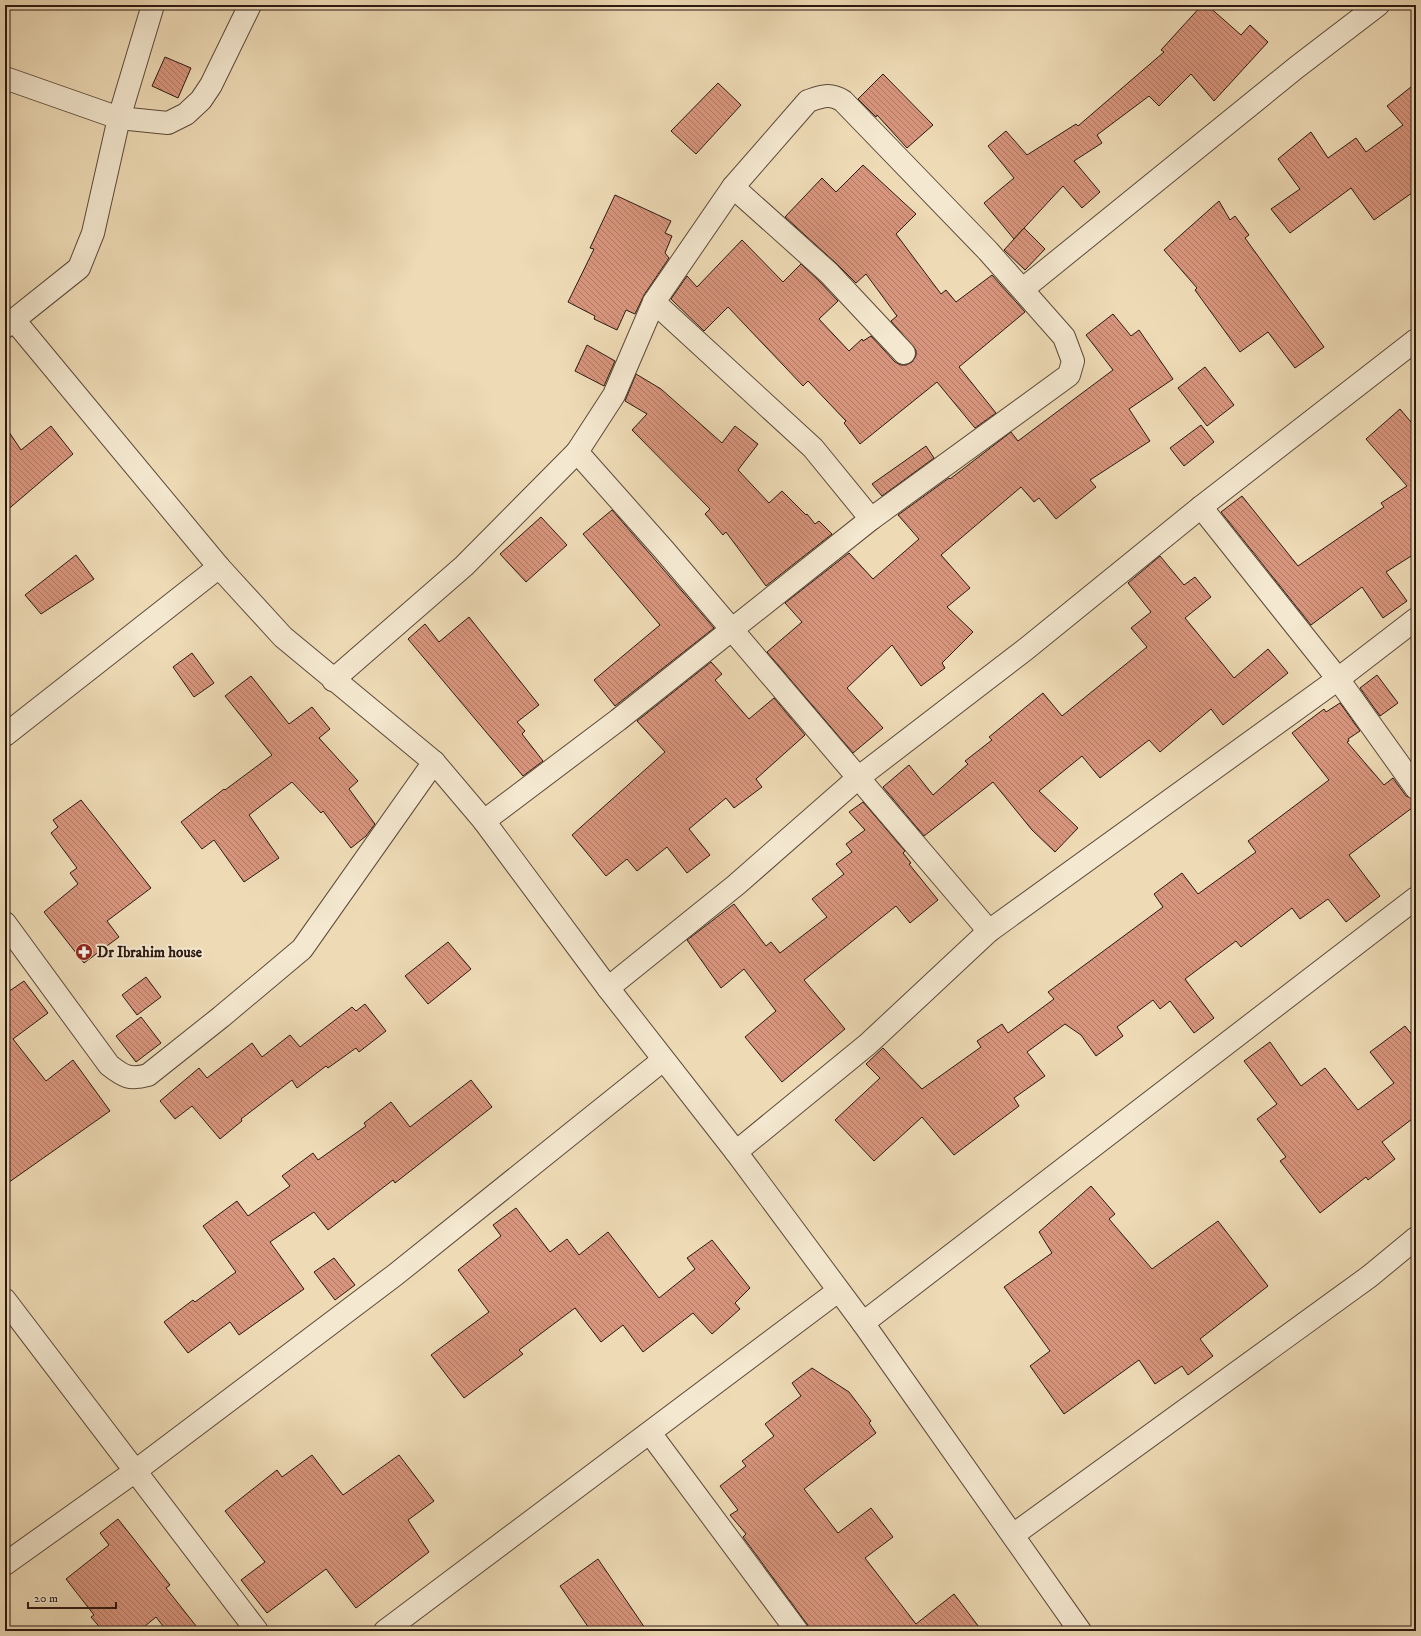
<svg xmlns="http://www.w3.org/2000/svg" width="1421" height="1636" font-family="'IM FELL DW Pica',serif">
  <defs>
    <pattern id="building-back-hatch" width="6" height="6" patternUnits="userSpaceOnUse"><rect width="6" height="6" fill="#d8957d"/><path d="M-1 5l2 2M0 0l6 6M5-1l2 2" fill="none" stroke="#af7965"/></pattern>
  </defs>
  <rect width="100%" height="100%" fill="#eedbb6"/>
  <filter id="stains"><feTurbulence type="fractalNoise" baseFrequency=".005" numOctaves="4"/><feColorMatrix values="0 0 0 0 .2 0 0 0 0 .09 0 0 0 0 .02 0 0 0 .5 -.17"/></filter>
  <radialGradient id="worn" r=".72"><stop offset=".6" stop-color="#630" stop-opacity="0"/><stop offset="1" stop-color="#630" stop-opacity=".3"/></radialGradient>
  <g fill="url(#building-back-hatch)" stroke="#2c1911">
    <path d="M 1202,5 L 1207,5 L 1241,35 L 1250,25 L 1268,42 L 1214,101 L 1191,74 L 1159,106 L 1149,96 L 1097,135 L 1102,143 L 1074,161 L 1100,192 L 1082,208 L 1063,186 L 1014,239 L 984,203 L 1014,178 L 988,146 L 1006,131 L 1027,155 L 1076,124 L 1078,126 L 1164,52 L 1161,50 Z"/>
    <path d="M 165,57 L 191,68 L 178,98 L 152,86 Z"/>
    <path d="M 883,74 L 933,125 L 907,148 L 877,115 L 876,117 L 858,99 Z"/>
    <path d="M 718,83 L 741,105 L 696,154 L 671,131 Z"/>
    <path d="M 1416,83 L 1416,190 L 1374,220 L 1351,188 L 1290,233 L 1271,209 L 1300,189 L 1278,159 L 1311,132 L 1328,158 L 1356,138 L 1366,152 L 1403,125 L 1387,106 Z"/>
    <path d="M 863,165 L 916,214 L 896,234 L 941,294 L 946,290 L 956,302 L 992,275 L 1025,312 L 959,367 L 996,413 L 975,428 L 937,382 L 860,444 L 844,423 L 846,421 L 808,381 L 803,386 L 728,307 L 704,331 L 671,299 L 687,276 L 697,287 L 742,240 L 783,282 L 801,264 L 820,282 L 838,301 L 819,319 L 849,351 L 862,339 L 863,341 L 871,336 L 895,362 L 901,365 L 906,365 L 912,362 L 916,356 L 916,350 L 891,321 L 897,316 L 866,274 L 856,283 L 837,264 L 785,217 L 822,178 L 836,192 Z"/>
    <path d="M 615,195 L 671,221 L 665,233 L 672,236 L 665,253 L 669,258 L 644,295 L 635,314 L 626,310 L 617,330 L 594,319 L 595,316 L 568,302 L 594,249 L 590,248 Z"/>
    <path d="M 1219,201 L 1230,220 L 1235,216 L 1249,235 L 1245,238 L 1324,347 L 1295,368 L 1268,332 L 1240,352 L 1195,290 L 1197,288 L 1164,250 Z"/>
    <path d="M 1024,228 L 1045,249 L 1025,270 L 1004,250 Z"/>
    <path d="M 1113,314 L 1131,336 L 1139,330 L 1173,379 L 1129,409 L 1150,441 L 1090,480 L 1096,487 L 1056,519 L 1039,498 L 1034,502 L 1021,487 L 941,555 L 970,588 L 947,607 L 973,632 L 942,663 L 945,668 L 921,686 L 892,645 L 847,688 L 883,728 L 853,753 L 767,652 L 802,622 L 785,603 L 849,553 L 873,579 L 919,539 L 898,515 L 949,478 L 950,479 L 1011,432 L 1018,441 L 1113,370 L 1086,335 Z"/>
    <path d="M 587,345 L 615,361 L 604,386 L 575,371 Z"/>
    <path d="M 1205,367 L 1234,405 L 1207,426 L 1178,388 Z"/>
    <path d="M 636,374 L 661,389 L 722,443 L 735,426 L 758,444 L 738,470 L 769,503 L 782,491 L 806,515 L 807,514 L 815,524 L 819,521 L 832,534 L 766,586 L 726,532 L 723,535 L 705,514 L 710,509 L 632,430 L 647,414 L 625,401 Z"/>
    <path d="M 1400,409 L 1416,428 L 1416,553 L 1386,572 L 1407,601 L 1383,618 L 1362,587 L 1311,625 L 1221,512 L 1242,496 L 1298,566 L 1384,507 L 1381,503 L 1407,486 L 1366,439 Z"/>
    <path d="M 1201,425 L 1214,442 L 1184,466 L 1170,448 Z"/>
    <path d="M 5,426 L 21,450 L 51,426 L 73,454 L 5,512 Z"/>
    <path d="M 926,446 L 934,458 L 882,496 L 872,484 Z"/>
    <path d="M 612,510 L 714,628 L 615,706 L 594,680 L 660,625 L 583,534 Z"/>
    <path d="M 541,517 L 567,545 L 526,582 L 500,554 Z"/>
    <path d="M 76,555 L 94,579 L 41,614 L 25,595 Z"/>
    <path d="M 1160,556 L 1184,585 L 1195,577 L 1211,597 L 1185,618 L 1234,678 L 1268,649 L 1288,673 L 1223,725 L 1211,709 L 1160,752 L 1149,740 L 1100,778 L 1082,756 L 1039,791 L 1078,828 L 1055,852 L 1032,830 L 993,782 L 924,836 L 883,787 L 909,765 L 933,795 L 968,764 L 965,761 L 992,740 L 989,737 L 1043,693 L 1062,716 L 1147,647 L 1131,628 L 1151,612 L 1128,583 Z"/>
    <path d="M 469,617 L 539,705 L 517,722 L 525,731 L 522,734 L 543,761 L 523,776 L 408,639 L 425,624 L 439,642 Z"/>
    <path d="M 192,653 L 214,683 L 194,697 L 173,667 Z"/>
    <path d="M 711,662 L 722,674 L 715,680 L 749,719 L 774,698 L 805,735 L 756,779 L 762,787 L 734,808 L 726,798 L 689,829 L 710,855 L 687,873 L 667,847 L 637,871 L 627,859 L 606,876 L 572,835 L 665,752 L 637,721 Z"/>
    <path d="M 1377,675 L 1398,703 L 1380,716 L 1360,688 Z"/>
    <path d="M 251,676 L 289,724 L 312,707 L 330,729 L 319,738 L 358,781 L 349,789 L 375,824 L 366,836 L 351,848 L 323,811 L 321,813 L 292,782 L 249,815 L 279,858 L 244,882 L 214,840 L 202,849 L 181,822 L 224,789 L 225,790 L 272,755 L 225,696 Z"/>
    <path d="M 1340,703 L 1360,731 L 1348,739 L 1349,741 L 1347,742 L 1384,785 L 1393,778 L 1406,796 L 1416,800 L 1416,805 L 1349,855 L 1380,896 L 1346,922 L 1328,899 L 1300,919 L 1292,908 L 1241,947 L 1236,941 L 1185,979 L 1214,1018 L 1194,1033 L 1170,1001 L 1160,1009 L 1153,1000 L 1117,1027 L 1123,1036 L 1096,1056 L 1081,1035 L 1065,1024 L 1027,1052 L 1045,1076 L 1014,1098 L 1019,1106 L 954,1155 L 922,1117 L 874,1161 L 835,1120 L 880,1078 L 866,1064 L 883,1048 L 922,1089 L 981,1047 L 977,1041 L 1002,1024 L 1008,1033 L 1054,999 L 1048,992 L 1163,907 L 1154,894 L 1182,873 L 1198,894 L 1256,852 L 1248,841 L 1329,780 L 1292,733 L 1324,709 L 1326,712 Z"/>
    <path d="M 81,800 L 151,888 L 107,921 L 119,937 L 84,963 L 44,912 L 78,884 L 70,873 L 77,868 L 51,833 L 58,827 L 53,820 Z"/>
    <path d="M 863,802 L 905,851 L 903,853 L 911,863 L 909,864 L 938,900 L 910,923 L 896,906 L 804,980 L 845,1029 L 782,1082 L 745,1037 L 776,1011 L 744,969 L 721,988 L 687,940 L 734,904 L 766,946 L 771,942 L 780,953 L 827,917 L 812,899 L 844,874 L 836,864 L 852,852 L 846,844 L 865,830 L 849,812 Z"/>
    <path d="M 448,942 L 471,969 L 428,1004 L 405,976 Z"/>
    <path d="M 146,977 L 161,997 L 137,1015 L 122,995 Z"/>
    <path d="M 24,981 L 48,1013 L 13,1039 L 46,1081 L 73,1060 L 110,1111 L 5,1185 L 5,994 Z"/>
    <path d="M 365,1004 L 386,1031 L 359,1052 L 356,1048 L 328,1068 L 326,1066 L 297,1088 L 292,1080 L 241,1119 L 242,1121 L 220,1139 L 192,1106 L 175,1119 L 160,1101 L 199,1068 L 207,1078 L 252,1043 L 262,1057 L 290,1035 L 300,1047 L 352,1007 L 356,1011 Z"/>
    <path d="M 141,1017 L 161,1043 L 136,1062 L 116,1036 Z"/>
    <path d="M 1405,1026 L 1416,1040 L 1416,1116 L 1382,1142 L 1395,1159 L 1368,1180 L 1366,1177 L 1320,1213 L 1280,1161 L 1286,1157 L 1257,1119 L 1277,1104 L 1244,1061 L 1270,1042 L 1301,1086 L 1325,1068 L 1358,1110 L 1394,1083 L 1370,1052 Z"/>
    <path d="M 471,1080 L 492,1107 L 395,1183 L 393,1180 L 328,1230 L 314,1212 L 270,1242 L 304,1289 L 239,1335 L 230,1322 L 188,1353 L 164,1322 L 193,1300 L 195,1302 L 236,1272 L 203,1226 L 237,1201 L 248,1216 L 290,1186 L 282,1176 L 313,1153 L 318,1160 L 366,1126 L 364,1123 L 391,1102 L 410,1127 Z"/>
    <path d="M 1091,1186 L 1115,1214 L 1109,1219 L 1152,1269 L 1218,1221 L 1268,1286 L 1200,1339 L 1213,1356 L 1188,1375 L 1182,1366 L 1155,1384 L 1139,1360 L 1064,1414 L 1030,1366 L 1050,1351 L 1004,1287 L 1052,1253 L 1039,1232 Z"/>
    <path d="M 516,1208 L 550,1252 L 567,1239 L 579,1255 L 608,1232 L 659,1298 L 695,1269 L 687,1258 L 712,1240 L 750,1288 L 735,1303 L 740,1309 L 712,1334 L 693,1313 L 643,1352 L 623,1325 L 601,1342 L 575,1308 L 519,1350 L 523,1354 L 464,1398 L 431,1355 L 489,1312 L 458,1270 L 501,1236 L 493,1225 Z"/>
    <path d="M 334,1258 L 355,1285 L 335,1300 L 314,1272 Z"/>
    <path d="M 812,1368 L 849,1392 L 871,1421 L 869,1423 L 876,1433 L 804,1489 L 838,1533 L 871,1508 L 893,1537 L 865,1558 L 916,1624 L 954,1594 L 982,1631 L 810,1631 L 807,1624 L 743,1537 L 746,1534 L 730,1515 L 738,1510 L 720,1486 L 746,1466 L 742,1461 L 774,1436 L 765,1424 L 801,1396 L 792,1383 Z"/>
    <path d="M 312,1455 L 343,1495 L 399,1455 L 434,1501 L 408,1520 L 429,1552 L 356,1608 L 326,1569 L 267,1613 L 241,1580 L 265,1562 L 225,1511 L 277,1470 L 282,1477 Z"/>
    <path d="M 118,1519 L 170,1585 L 166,1588 L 200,1631 L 167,1631 L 156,1617 L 139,1631 L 103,1631 L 91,1617 L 94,1615 L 66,1579 L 109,1545 L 100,1533 Z"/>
    <path d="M 598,1559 L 647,1631 L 591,1631 L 560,1586 Z"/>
  </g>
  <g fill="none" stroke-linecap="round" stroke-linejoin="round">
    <g stroke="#5c4a3a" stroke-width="24">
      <g id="minor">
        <path d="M 5,78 L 119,118 L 168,123 L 186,114 L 201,100 L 211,85 L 250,5"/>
        <path d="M 733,187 L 829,273 L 904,353"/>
        <path d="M 1023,289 L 1297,67 L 1378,5"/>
        <path d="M 654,302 L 813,448 L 871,519"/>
        <path d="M 14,320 L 219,567 L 283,637 L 434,762 L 484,821 L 608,988 L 736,1152 L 863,1323 L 1080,1631"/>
        <path d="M 5,327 L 79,268 L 93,233 L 119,118 L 153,5"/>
        <path d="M 577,452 L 664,550 L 989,931"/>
        <path d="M 1201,507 L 1338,679 L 1416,788"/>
        <path d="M 333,680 L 464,566 L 577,452 L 614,395 L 654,302 L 733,187 L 808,101 C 823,96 830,93 843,101 L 988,251 L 1064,337 L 1073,361 L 1069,375 L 871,519 L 618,720 L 484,821"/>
        <path d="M 5,735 L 219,567"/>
        <path d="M 5,923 L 109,1065 C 124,1077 130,1080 148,1075 L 221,1017 L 302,949 L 434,762"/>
        <path d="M 608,988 L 736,885 L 858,778 L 1026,649 L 1201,507 L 1416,340"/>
        <path d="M 736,1152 L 868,1044 L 989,931 L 1338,679 L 1416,619"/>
        <path d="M 5,1300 L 257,1631"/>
        <path d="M 863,1323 L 1416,898"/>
        <path d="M 650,1433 L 797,1631"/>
        <path d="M 1013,1535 L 1370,1276 L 1416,1238"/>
        <path d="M 5,1564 L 134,1472 L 395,1275 L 663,1060"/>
        <path d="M 385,1631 L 838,1291"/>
      </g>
    </g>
    <use href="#minor" stroke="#f4e8d0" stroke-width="22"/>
  </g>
  <defs>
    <g id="pharmacy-disc" transform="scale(0.9)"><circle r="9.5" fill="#8f2418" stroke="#f4e8d0"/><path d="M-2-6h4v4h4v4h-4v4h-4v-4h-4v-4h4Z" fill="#fff"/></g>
  </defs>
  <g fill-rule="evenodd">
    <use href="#pharmacy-disc" x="84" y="952"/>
  </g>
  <g text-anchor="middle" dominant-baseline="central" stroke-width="4" stroke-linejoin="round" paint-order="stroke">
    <g font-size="15" font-weight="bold" fill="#2c1911" stroke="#f4e8d0" text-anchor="start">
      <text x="97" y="952">Dr Ibrahim house</text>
    </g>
  </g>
  <rect width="1421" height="1636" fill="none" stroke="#eedbb6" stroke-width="20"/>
  <rect x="6" y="6" width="1409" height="1624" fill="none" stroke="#2c1911" stroke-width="2"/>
  <rect x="10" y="10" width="1401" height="1616" fill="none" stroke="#2c1911"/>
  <path d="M28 1602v6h88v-6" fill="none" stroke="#2c1911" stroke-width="2"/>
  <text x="34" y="1602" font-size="12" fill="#2c1911" stroke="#f4e8d0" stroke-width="3" paint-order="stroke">20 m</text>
  <rect width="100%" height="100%" filter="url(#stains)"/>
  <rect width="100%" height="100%" fill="url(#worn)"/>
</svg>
